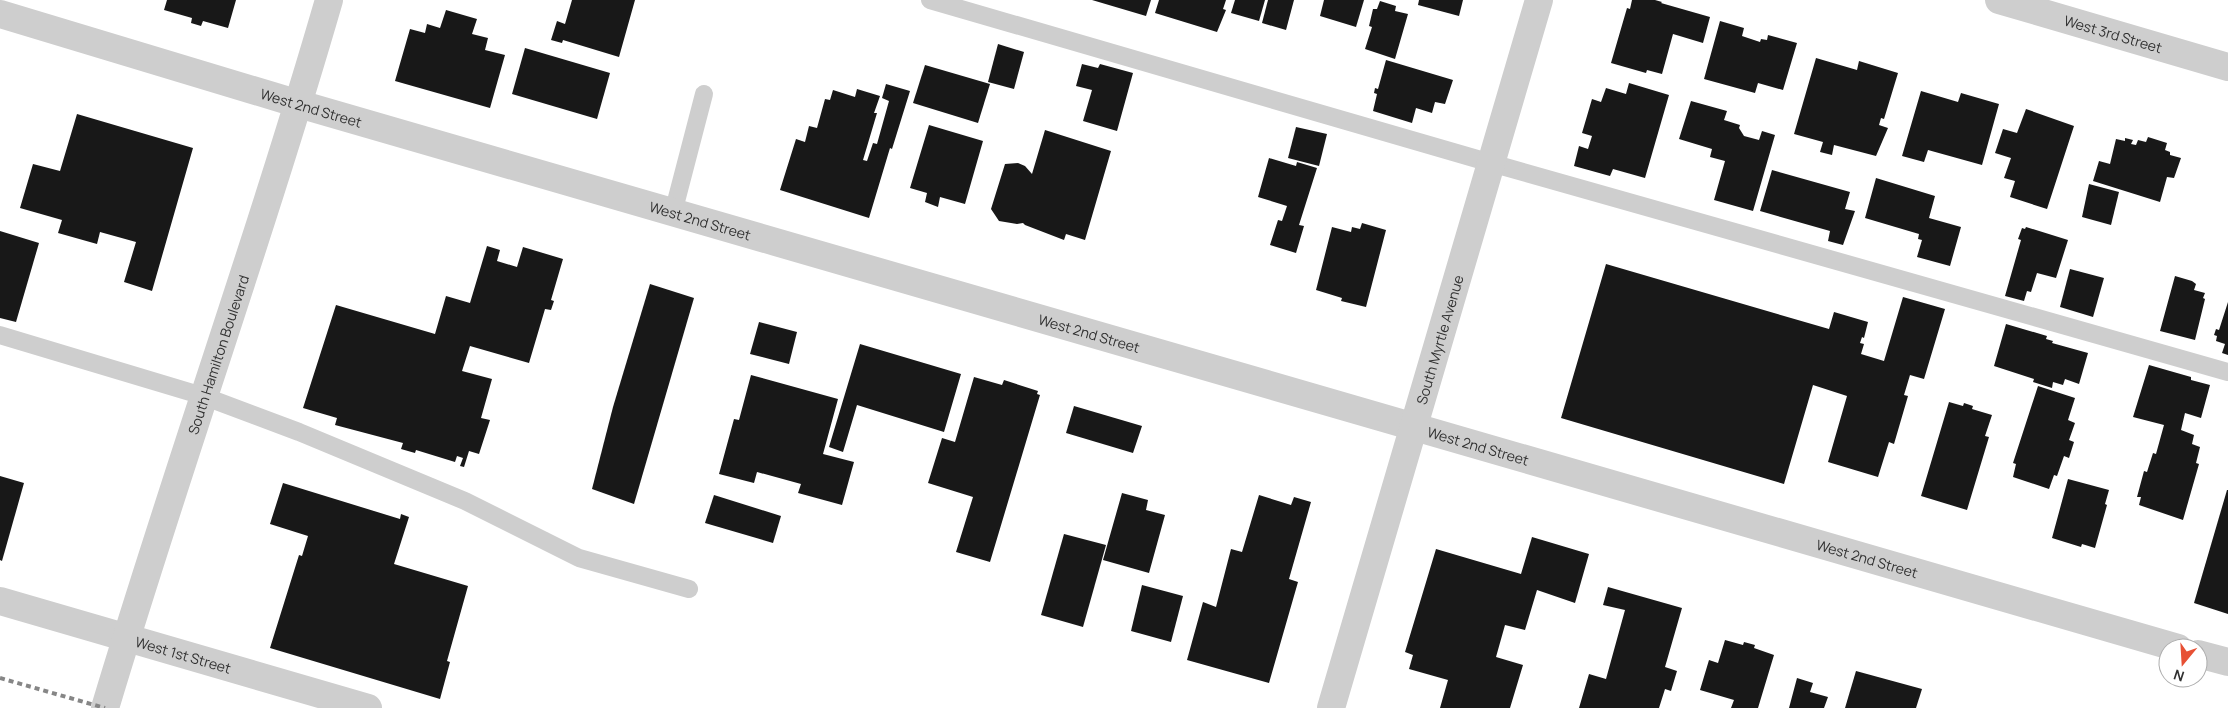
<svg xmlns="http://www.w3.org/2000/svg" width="2228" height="708" font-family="Manrope,sans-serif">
  <rect width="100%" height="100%" fill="#fff"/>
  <g fill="#181818">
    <path d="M 167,0 L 236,0 L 228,28 L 203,21 L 201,26 L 191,23 L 192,18 L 164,10 Z"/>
    <path d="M 572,0 L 635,0 L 619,57 L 563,40 L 562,43 L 551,40 L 557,21 L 565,24 Z"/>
    <path d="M 1092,0 L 1151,0 L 1146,16 Z"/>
    <path d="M 1159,0 L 1226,0 L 1223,9 L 1226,10 L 1217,32 L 1155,13 Z"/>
    <path d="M 1235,0 L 1265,0 L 1259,21 L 1231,13 Z"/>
    <path d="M 1268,0 L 1294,0 L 1286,30 L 1262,23 Z"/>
    <path d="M 1324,0 L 1364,0 L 1356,27 L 1320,16 Z"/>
    <path d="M 1419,0 L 1463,0 L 1459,16 L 1418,5 Z"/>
    <path d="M 1632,0 L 1655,0 L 1662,2 L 1661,3 L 1710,17 L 1703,43 L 1673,34 L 1662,74 L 1647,70 L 1646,73 L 1611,63 L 1627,8 L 1630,9 Z"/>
    <path d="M 1380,1 L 1396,6 L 1395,11 L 1408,14 L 1395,59 L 1365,49 L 1372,27 L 1369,26 L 1373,9 L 1377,9 Z"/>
    <path d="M 446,10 L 477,19 L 472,34 L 488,38 L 485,50 L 505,55 L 490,108 L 395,81 L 410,29 L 425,33 L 427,24 L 440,28 Z"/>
    <path d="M 1720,21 L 1744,28 L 1742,36 L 1760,42 L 1761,39 L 1767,40 L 1768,35 L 1797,43 L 1783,90 L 1758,83 L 1755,93 L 1704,79 Z"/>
    <path d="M 998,44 L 1024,52 L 1014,89 L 988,82 Z"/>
    <path d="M 525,48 L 610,73 L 597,119 L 512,94 Z"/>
    <path d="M 1816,58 L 1857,70 L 1859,61 L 1898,73 L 1884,119 L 1881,118 L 1879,125 L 1888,128 L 1876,156 L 1834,145 L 1832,155 L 1820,152 L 1823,142 L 1794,134 Z"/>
    <path d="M 1386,60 L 1453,80 L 1445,104 L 1435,102 L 1432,113 L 1416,108 L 1412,123 L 1373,111 L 1377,94 L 1374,93 L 1375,88 L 1378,89 Z"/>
    <path d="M 1082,64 L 1098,68 L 1100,64 L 1133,73 L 1117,131 L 1083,121 L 1092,90 L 1076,86 Z"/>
    <path d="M 925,65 L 990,84 L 978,123 L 913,103 Z"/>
    <path d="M 1629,83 L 1669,95 L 1645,178 L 1613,169 L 1610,176 L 1574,166 L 1579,146 L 1588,149 L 1592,136 L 1582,133 L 1592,99 L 1601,102 L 1606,88 L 1626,94 Z"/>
    <path d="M 886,84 L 910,91 L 892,149 L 890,148 L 869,218 L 780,190 L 796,139 L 805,142 L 809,126 L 817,128 L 825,99 L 830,100 L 833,90 L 855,97 L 857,89 L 880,96 L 874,113 L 877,113 L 863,160 L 867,161 L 873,143 L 877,144 L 889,101 L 882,98 Z"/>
    <path d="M 1921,91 L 1958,102 L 1961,93 L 1999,104 L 1982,165 L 1928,150 L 1924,162 L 1902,156 Z"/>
    <path d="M 1691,101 L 1727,111 L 1724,120 L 1740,125 L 1739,128 L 1744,136 L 1759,140 L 1762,131 L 1775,135 L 1753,211 L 1714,200 L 1725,161 L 1710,157 L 1712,149 L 1679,139 Z"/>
    <path d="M 2026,109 L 2074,126 L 2047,209 L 2010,197 L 2015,181 L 2004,178 L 2011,158 L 1995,153 L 2003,129 L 2017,133 Z"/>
    <path d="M 77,114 L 193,148 L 152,291 L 124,282 L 136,242 L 100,232 L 97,244 L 58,233 L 62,220 L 20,208 L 33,164 L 60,171 Z"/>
    <path d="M 929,125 L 983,141 L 965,204 L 940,197 L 938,207 L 925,202 L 927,193 L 910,188 Z"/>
    <path d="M 1296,127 L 1327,134 L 1319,166 L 1288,158 Z"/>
    <path d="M 1045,130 L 1111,151 L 1085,240 L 1066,234 L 1064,240 L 1025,225 L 1023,223 L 1017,224 L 999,221 L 991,209 L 1005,164 L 1018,163 L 1025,166 L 1032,174 Z"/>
    <path d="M 2148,137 L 2167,143 L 2165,150 L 2170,152 L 2170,155 L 2181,158 L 2174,178 L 2167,177 L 2160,202 L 2093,181 L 2099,161 L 2110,164 L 2116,139 L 2125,141 L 2125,138 L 2133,140 L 2131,144 L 2136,145 L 2138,140 L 2146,142 Z"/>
    <path d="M 1269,158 L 1296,166 L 1297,162 L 1317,168 L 1299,225 L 1304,226 L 1296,253 L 1270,245 L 1278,220 L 1282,221 L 1287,206 L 1258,197 Z"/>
    <path d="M 1772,170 L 1850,192 L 1845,209 L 1855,211 L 1843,245 L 1828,241 L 1830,231 L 1760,211 Z"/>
    <path d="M 1876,178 L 1935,196 L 1929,218 L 1961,227 L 1950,266 L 1917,257 L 1922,240 L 1918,239 L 1919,234 L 1865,218 Z"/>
    <path d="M 2089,184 L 2119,192 L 2111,225 L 2082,217 Z"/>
    <path d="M 1362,223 L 1386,230 L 1366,307 L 1341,301 L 1342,298 L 1316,290 L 1332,227 L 1351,232 L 1352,227 L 1360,229 Z"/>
    <path d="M 2026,227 L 2068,240 L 2056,278 L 2037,273 L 2031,292 L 2027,291 L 2024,301 L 2005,296 L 2021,240 L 2018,239 L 2022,228 L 2025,229 Z"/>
    <path d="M 0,231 L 39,243 L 16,322 L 0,318 Z"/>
    <path d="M 487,246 L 500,250 L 497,261 L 517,267 L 523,247 L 563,259 L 551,300 L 554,301 L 551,310 L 545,309 L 529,363 L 470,346 L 462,371 L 492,379 L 481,418 L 490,420 L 479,454 L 469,451 L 464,467 L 460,466 L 463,458 L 457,456 L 455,462 L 416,450 L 415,453 L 401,449 L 403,443 L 335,425 L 337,418 L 303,408 L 336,305 L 435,334 L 446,296 L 470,303 Z"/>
    <path d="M 1606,264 L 1829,329 L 1834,312 L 1868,322 L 1864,338 L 1862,337 L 1860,343 L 1864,344 L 1861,354 L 1884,361 L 1903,297 L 1945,309 L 1924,379 L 1910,375 L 1904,395 L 1908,396 L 1894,444 L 1889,442 L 1878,477 L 1828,462 L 1847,396 L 1813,385 L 1784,484 L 1561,418 Z"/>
    <path d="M 2070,269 L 2104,278 L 2093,317 L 2060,307 Z"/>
    <path d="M 2175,276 L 2192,281 L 2196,284 L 2194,290 L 2205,293 L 2203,298 L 2205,299 L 2195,340 L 2160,331 Z"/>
    <path d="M 650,284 L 694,298 L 634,504 L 592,489 L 613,407 Z"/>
    <path d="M 2228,302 L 2228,355 L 2222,353 L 2225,344 L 2216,341 L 2217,336 L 2214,335 L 2216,329 L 2219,330 Z"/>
    <path d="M 759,322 L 797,332 L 789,364 L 750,354 Z"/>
    <path d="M 2006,324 L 2047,336 L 2046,339 L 2053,341 L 2052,343 L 2088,353 L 2079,384 L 2065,379 L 2063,385 L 2053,382 L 2052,388 L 2033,382 L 2034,379 L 1994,366 Z"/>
    <path d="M 860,344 L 961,374 L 944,432 L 857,405 L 843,452 L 829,447 Z"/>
    <path d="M 2149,365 L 2191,377 L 2191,380 L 2210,385 L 2201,418 L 2185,413 L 2181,430 L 2194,435 L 2192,444 L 2200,447 L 2196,463 L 2199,464 L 2183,520 L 2139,505 L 2141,497 L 2137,497 L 2144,471 L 2147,472 L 2153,453 L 2156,454 L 2164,425 L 2133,417 Z"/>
    <path d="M 751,375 L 838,399 L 823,454 L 854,462 L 842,505 L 798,493 L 801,484 L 757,472 L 754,483 L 719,474 L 734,419 L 739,420 Z"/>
    <path d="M 974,377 L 1002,385 L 1004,380 L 1038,391 L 1037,394 L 1040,395 L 990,562 L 956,552 L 973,497 L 928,483 L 942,438 L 955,442 Z"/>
    <path d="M 2038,386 L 2075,398 L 2068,420 L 2075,423 L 2069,440 L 2074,442 L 2069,458 L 2064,456 L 2057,476 L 2054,475 L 2049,489 L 2013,477 L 2016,464 L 2013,463 Z"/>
    <path d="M 1949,402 L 1963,406 L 1964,403 L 1973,406 L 1972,409 L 1992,415 L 1985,436 L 1989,437 L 1967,510 L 1921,496 Z"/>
    <path d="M 1074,406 L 1142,426 L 1133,453 L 1066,433 Z"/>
    <path d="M 0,476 L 24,483 L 2,561 L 0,560 Z"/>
    <path d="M 2068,479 L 2109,490 L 2105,504 L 2107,505 L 2095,548 L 2082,544 L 2081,547 L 2052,538 Z"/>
    <path d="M 283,483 L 400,519 L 401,514 L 409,517 L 394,564 L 468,586 L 447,661 L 450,662 L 440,699 L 270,648 L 299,555 L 302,556 L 308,536 L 270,524 Z"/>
    <path d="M 2227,490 L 2228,490 L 2228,614 L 2194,603 Z"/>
    <path d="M 1122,493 L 1148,500 L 1146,510 L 1165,515 L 1149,573 L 1103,560 Z"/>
    <path d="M 714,495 L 781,516 L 773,543 L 705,523 Z"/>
    <path d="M 1259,495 L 1291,505 L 1294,497 L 1311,502 L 1289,579 L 1298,582 L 1269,683 L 1187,660 L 1203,602 L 1216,607 L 1231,549 L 1242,552 Z"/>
    <path d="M 1064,534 L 1106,545 L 1083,627 L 1041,615 Z"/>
    <path d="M 1532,537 L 1589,554 L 1575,603 L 1537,590 L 1525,630 L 1505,625 L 1496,657 L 1523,665 L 1510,708 L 1440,708 L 1448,680 L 1409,669 L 1413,655 L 1405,652 L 1436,549 L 1521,574 Z"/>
    <path d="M 1142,585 L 1183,596 L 1171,642 L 1131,631 Z"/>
    <path d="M 1608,587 L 1682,608 L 1665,667 L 1677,671 L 1671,691 L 1665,689 L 1659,708 L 1579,708 L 1589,674 L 1606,679 L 1625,610 L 1603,605 Z"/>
    <path d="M 1725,640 L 1743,645 L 1744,642 L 1755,645 L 1754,648 L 1774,655 L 1758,708 L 1731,708 L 1734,700 L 1700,690 L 1709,660 L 1718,663 Z"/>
    <path d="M 1856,671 L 1922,689 L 1916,708 L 1845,708 Z"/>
    <path d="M 1797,678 L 1813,683 L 1810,692 L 1828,697 L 1824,708 L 1789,708 Z"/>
  </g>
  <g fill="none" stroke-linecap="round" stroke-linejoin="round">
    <g stroke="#cecece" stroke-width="18">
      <path d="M 930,0 L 1491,163 L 2228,372"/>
      <path d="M 673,213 L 704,94"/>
      <path d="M 0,335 L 203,396 L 299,432 L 465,501 L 579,558 L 689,589"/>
    </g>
    <g stroke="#cecece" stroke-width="28">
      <path id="s1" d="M 1999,0 L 2228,67"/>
      <path id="s2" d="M 0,14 L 299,104 L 2178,648"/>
      <path id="s3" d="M 0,601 L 368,708"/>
      <path d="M 2198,654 L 2228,662"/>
      <path id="s4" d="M 1331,708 L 1539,0"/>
    </g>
    <path stroke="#cecece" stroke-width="28" id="s5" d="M 105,708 C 176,471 260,238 329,0"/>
    <path stroke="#868686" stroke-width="4" stroke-dasharray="5 4" stroke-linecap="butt" d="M 0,678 L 105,708"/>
  </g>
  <g text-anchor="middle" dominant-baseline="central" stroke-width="5" stroke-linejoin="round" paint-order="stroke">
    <g font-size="14" fill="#313131" stroke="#fff">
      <text stroke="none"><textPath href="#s1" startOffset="119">West 3rd Street</textPath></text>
      <text stroke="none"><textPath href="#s2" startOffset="325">West 2nd Street</textPath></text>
      <text stroke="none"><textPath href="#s2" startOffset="730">West 2nd Street</textPath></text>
      <text stroke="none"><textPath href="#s2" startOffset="1135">West 2nd Street</textPath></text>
      <text stroke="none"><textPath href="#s4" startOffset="384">South Myrtle Avenue</textPath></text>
      <text stroke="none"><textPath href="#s5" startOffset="371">South Hamilton Boulevard</textPath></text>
      <text stroke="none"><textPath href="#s2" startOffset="1540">West 2nd Street</textPath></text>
      <text stroke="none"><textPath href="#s2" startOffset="1945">West 2nd Street</textPath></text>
      <text stroke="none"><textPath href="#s3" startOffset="191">West 1st Street</textPath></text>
    </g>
  </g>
  <g transform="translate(2183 663) rotate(198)"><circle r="24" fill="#ffffff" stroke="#adadad"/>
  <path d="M0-4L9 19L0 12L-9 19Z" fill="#e75034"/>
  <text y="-8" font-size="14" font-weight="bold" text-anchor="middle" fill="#313131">N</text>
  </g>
</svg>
